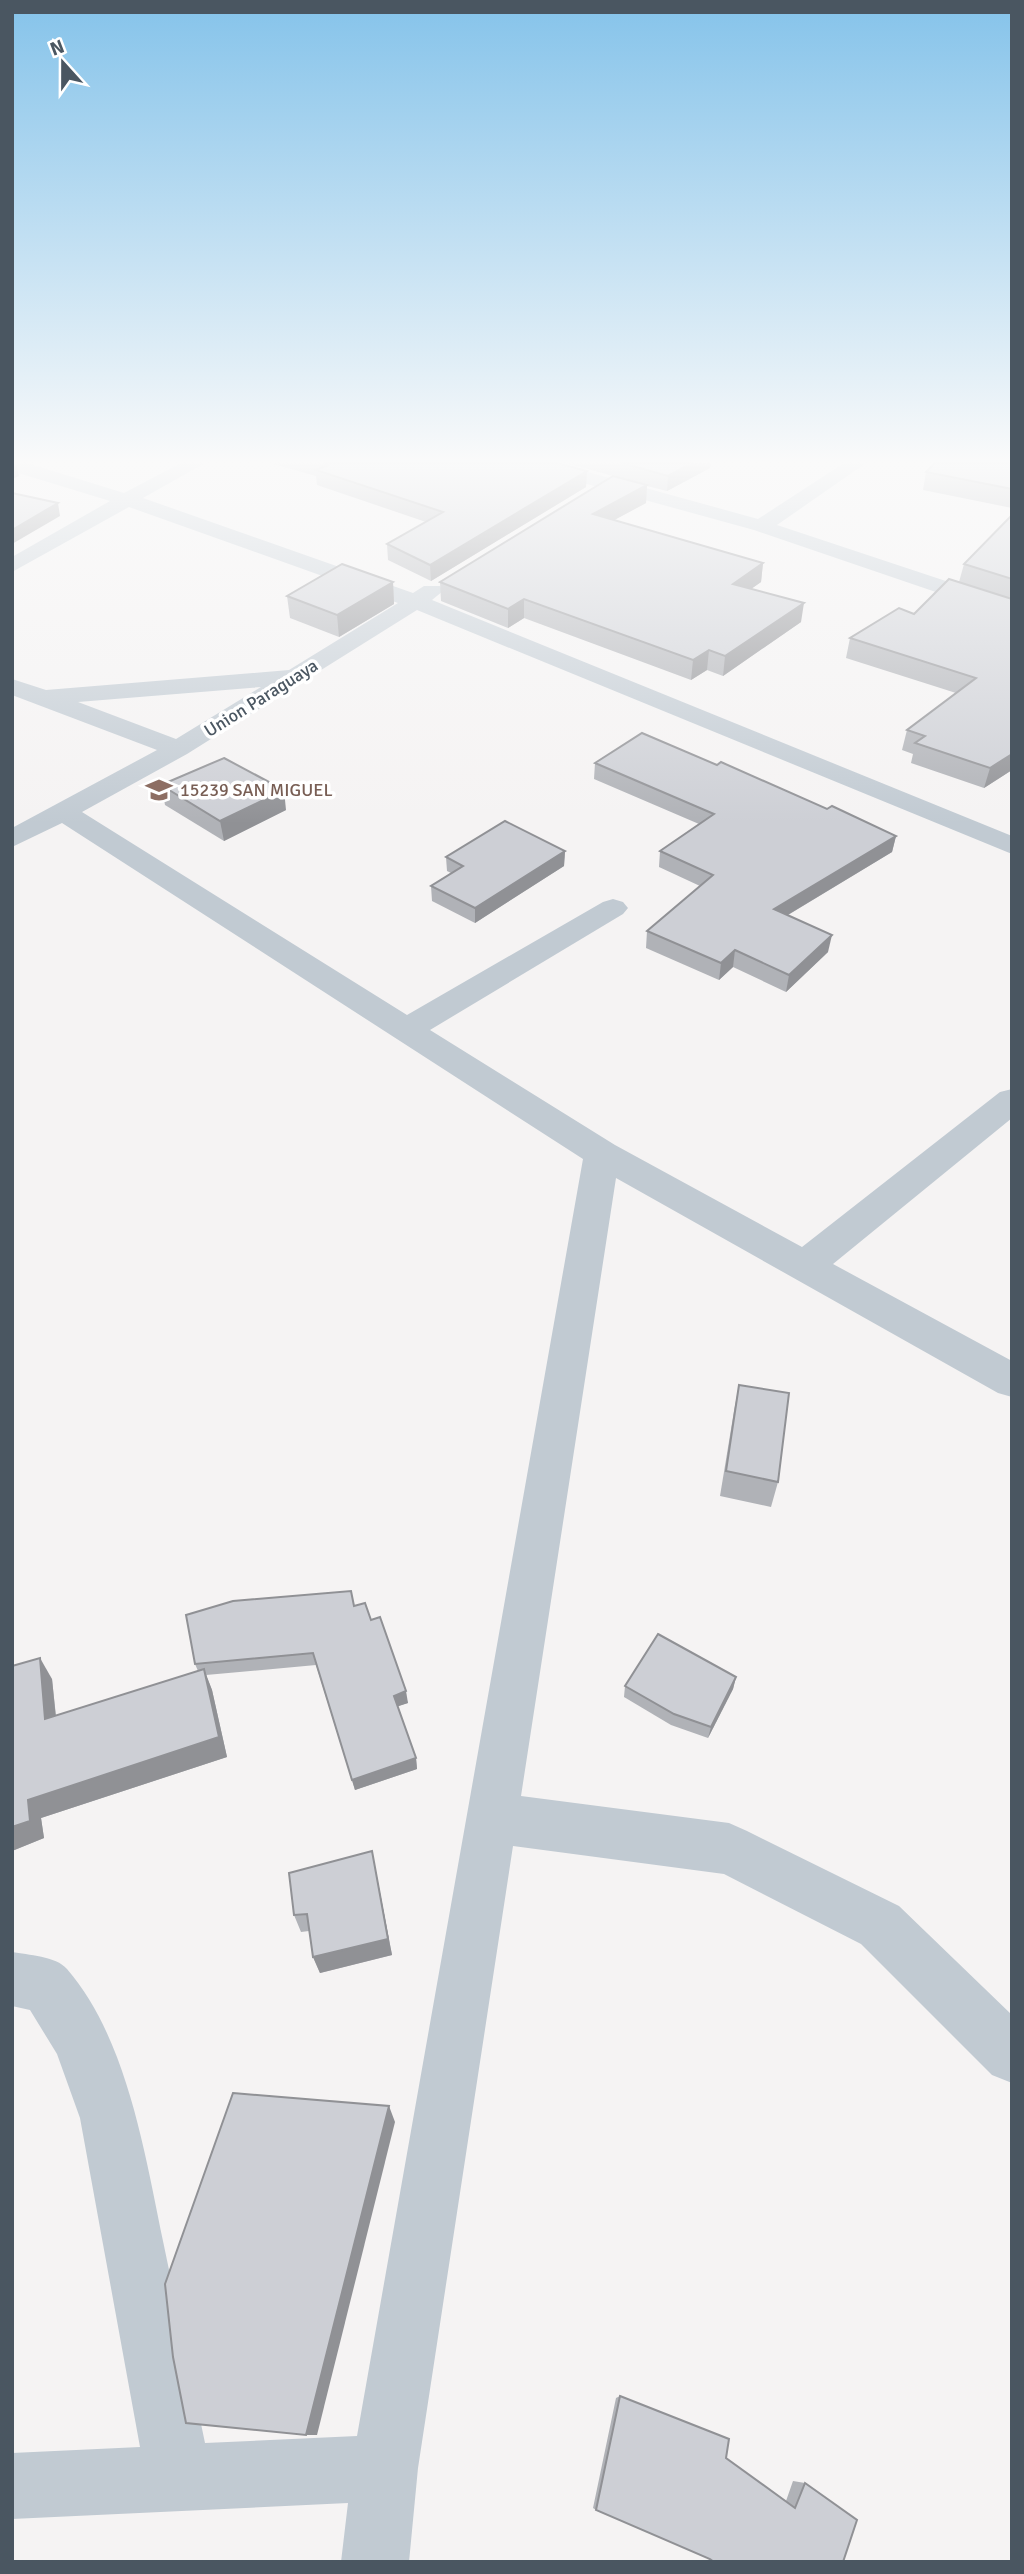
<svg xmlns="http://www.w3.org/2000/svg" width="1024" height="2574" font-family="Signika,sans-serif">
  <rect width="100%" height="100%" fill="#f5f3f3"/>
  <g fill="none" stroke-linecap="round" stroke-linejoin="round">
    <g fill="#c1cad2" fill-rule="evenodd">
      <path d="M 12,463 L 27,463 L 124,493 L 181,463 L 205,463 L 143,498 L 413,593 L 424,586 L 440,586 L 443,591 L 432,600 L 1012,836 L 1012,854 L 417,610 L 187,754 L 82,812 L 407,1015 L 603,902 L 613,899 L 623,902 L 628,908 L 623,914 L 430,1030 L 615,1145 L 802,1247 L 1000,1092 L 1012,1089 L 1012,1118 L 833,1264 L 1012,1361 L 1012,1397 L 998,1393 L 616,1178 L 521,1796 L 729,1823 L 747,1831 L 899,1906 L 1012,2015 L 1012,2083 L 992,2075 L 861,1944 L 724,1874 L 513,1846 L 418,2468 L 409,2562 L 341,2562 L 348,2503 L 12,2519 L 12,2453 L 140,2447 L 80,2118 L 57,2054 L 30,2010 L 12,2006 L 12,1952 C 28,1955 56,1956 67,1969 C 127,2038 145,2154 163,2241 C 177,2308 191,2376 205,2443 L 357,2436 L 583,1159 L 62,823 L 12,847 L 12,828 L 157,750 L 12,695 L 12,679 L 46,690 L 289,670 L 398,603 L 129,507 L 12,572 L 12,557 L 110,501 L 12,471 ZM 261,687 L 176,739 L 78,702 Z"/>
      <path d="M 523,463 L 555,463 L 758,519 L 844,463 L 866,463 L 777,525 L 1012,603 L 1012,618 L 754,530 L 525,467 Z"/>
    </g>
  </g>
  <g fill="#b0b2b7">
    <path d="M 270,463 L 557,463 L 587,471 L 586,487 L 431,581 L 388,560 L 387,544 L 426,522 L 317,485 L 316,476 Z"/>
    <path d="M 566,463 L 711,463 L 710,468 L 667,491 L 647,486 L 646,503 L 614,520 L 763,563 L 761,582 L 751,589 L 801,622 L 723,676 L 707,670 L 691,680 L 524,618 L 508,628 L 441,601 L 440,582 L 613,476 Z"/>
    <path d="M 1012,463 L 1012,508 L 923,490 L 926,472 Z"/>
    <path d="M 1012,515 L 1012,770 L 984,788 L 911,763 L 913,754 L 902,750 L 907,730 L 956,693 L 846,658 L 850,638 L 914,614 L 959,582 L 964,564 Z"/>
    <path d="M 393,582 L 394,604 L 339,637 L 290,618 L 287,596 Z"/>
    <path d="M 595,763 L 717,765 L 896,836 L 892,852 L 788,915 L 828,952 L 786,992 L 733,967 L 719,980 L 646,948 L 647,931 L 700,886 L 659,867 L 660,851 L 699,824 L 594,779 Z"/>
    <path d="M 161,785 L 286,810 L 224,841 L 165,805 Z"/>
    <path d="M 565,851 L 564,866 L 475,923 L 432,901 L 431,886 L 451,873 L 447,871 L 446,857 Z"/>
    <path d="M 739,1385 L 778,1482 L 771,1507 L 720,1496 L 734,1411 Z"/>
    <path d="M 354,1606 L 371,1620 L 408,1703 L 398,1706 L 416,1758 L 417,1769 L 355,1790 L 316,1665 L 206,1675 L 212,1690 L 227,1757 L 41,1818 L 44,1838 L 12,1851 L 12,1666 L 52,1679 L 56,1716 L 198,1671 L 195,1664 Z"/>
    <path d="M 736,1677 L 733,1689 L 708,1738 L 671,1725 L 624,1697 L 625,1686 Z"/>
    <path d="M 372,1851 L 392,1955 L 320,1973 L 313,1957 L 309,1931 L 301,1932 L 294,1915 Z"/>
    <path d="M 620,2396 L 726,2458 L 786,2501 L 793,2481 L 805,2483 L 843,2562 L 712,2562 L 706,2557 L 596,2510 L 593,2508 L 616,2398 Z"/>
  </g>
  <g fill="#909195">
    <path d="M 692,463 L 711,463 L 710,468 L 667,491 L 668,476 Z"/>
    <path d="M 16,464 L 19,476 L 12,479 L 12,465 Z"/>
    <path d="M 587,471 L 586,487 L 431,581 L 430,565 Z"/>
    <path d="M 647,485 L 646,503 L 592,532 L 593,514 Z"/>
    <path d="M 58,503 L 60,516 L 12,544 L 12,530 Z"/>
    <path d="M 763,563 L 761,582 L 731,603 L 733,584 Z"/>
    <path d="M 393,582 L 394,604 L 339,637 L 337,615 Z"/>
    <path d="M 524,599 L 524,618 L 508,628 L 508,609 Z"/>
    <path d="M 804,603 L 801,622 L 723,676 L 725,656 Z"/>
    <path d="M 709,650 L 707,670 L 691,680 L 693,660 Z"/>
    <path d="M 1012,754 L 1012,770 L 984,788 L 990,768 Z"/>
    <path d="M 284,790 L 286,810 L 224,841 L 220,821 Z"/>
    <path d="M 896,836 L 892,852 L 771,925 L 774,909 Z"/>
    <path d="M 565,851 L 564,866 L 475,923 L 475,908 Z"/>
    <path d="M 832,935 L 828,952 L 786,992 L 789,975 Z"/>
    <path d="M 735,950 L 733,967 L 719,980 L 721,963 Z"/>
    <path d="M 40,1658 L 52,1679 L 58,1739 L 45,1719 Z"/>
    <path d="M 204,1669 L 212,1690 L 227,1757 L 41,1818 L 44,1838 L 12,1851 L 12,1827 L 28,1800 Z"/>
    <path d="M 736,1677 L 733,1689 L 708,1738 L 711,1727 Z"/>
    <path d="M 406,1691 L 408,1703 L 396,1707 L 394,1696 Z"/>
    <path d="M 416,1758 L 417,1769 L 355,1790 L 352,1780 Z"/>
    <path d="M 372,1851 L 392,1955 L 320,1973 L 313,1957 Z"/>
    <path d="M 389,2106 L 395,2122 L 317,2435 L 306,2435 Z"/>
  </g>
  <g fill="#cdcfd5" stroke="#909195" stroke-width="2">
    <path d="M 323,463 L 557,463 L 587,471 L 430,565 L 387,544 L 443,512 L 316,470 L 328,465 Z"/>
    <path d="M 622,463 L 692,463 L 668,476 Z"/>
    <path d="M 935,463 L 1012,463 L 1012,489 L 926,472 Z"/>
    <path d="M 613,476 L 647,485 L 593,514 L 763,563 L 733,584 L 804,603 L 725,656 L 709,650 L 693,660 L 524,599 L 508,609 L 440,582 Z"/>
    <path d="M 12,493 L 58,503 L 12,530 Z"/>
    <path d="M 1012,515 L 1012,579 L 964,564 Z"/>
    <path d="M 342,564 L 393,582 L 337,615 L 287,596 Z"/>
    <path d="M 949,579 L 1012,599 L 1012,754 L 990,768 L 915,743 L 925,736 L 907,730 L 976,678 L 850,638 L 899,608 L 914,614 Z"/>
    <path d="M 642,733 L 717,765 L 721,762 L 827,809 L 832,806 L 896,836 L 774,909 L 832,935 L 789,975 L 735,950 L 721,963 L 647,931 L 713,875 L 660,851 L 714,814 L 595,763 Z"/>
    <path d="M 224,758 L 284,790 L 220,821 L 161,785 Z"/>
    <path d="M 505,821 L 565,851 L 475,908 L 431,886 L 463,866 L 446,857 Z"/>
    <path d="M 739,1385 L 789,1393 L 778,1482 L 726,1471 Z"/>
    <path d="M 351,1591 L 354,1606 L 365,1603 L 371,1620 L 380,1617 L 406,1691 L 394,1696 L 416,1758 L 352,1780 L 313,1653 L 195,1664 L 186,1615 L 233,1601 Z"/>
    <path d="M 658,1634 L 736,1677 L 711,1727 L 674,1714 L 625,1686 Z"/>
    <path d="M 40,1658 L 45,1719 L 204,1669 L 219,1737 L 28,1800 L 30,1821 L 12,1827 L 12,1666 Z"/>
    <path d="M 372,1851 L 388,1939 L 313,1957 L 307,1914 L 294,1915 L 289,1873 Z"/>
    <path d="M 233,2093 L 389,2106 L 306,2435 L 186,2423 L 173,2357 L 165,2284 Z"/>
    <path d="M 620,2396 L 729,2439 L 726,2458 L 795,2508 L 805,2483 L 857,2520 L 843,2562 L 714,2562 L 710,2559 L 596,2510 Z"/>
  </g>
  <linearGradient id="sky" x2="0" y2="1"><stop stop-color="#85c3ea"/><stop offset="0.56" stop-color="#fafafa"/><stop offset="1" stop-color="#fafafa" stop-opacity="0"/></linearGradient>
  <rect width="1024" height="824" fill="url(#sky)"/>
  <defs>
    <g id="school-bare" transform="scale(2.1)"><path d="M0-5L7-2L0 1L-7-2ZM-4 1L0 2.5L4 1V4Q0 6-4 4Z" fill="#8d6e63" stroke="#fff" stroke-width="2.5" paint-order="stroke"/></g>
  </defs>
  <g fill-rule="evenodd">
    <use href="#school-bare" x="159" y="790"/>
  </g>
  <g text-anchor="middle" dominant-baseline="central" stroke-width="7" stroke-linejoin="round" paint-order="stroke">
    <g font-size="18" fill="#4a5661" stroke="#fff">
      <text transform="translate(261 698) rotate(-32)">Union Paraguaya</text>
    </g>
    <g font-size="18" fill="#785e54" stroke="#fff" text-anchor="start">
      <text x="180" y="790">15239 SAN MIGUEL</text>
    </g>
  </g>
  <rect width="1024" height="2574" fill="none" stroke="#4a5661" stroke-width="28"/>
  <g transform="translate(63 63) rotate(339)" stroke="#ffffff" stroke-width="5" paint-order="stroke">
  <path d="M0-5L12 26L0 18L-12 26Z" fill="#4a5661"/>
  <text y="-10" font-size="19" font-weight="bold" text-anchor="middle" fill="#4a5661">N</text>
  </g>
</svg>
